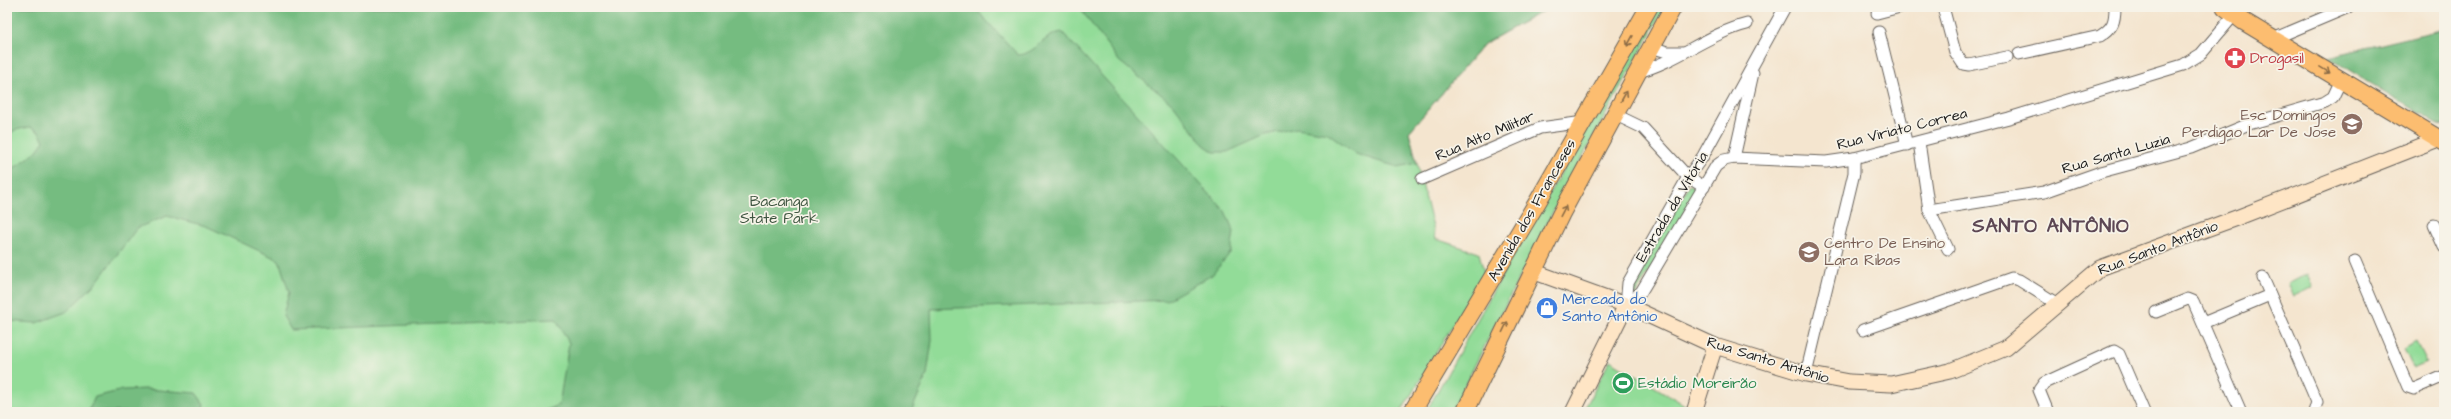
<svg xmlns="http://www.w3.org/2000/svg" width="2451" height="419" font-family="'Architects Daughter',sans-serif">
  <rect width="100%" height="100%" fill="#f7f3e8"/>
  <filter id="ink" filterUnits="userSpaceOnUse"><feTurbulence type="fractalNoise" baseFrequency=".025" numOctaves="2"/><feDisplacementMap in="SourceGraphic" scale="8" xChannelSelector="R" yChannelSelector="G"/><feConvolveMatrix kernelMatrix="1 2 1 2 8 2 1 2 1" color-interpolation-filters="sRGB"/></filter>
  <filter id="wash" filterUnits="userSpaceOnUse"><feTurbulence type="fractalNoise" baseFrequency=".012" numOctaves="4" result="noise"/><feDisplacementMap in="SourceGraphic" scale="16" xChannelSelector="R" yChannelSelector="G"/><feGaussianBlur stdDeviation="0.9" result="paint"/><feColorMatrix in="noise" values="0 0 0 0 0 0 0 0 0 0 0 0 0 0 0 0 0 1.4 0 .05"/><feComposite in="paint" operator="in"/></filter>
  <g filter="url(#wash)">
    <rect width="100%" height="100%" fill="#f4e5cf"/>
    <g fill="#92dc98" stroke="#577c5a">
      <path d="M 7,7 L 1550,7 L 1484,44 L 1409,132 L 1436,239 L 1479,253 L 1484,272 L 1401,412 L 7,412 Z"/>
      <path d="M 1657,7 L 1665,7 L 1562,194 L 1451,412 L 1426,412 L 1510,261 Z"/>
      <path d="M 1689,185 L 1698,189 L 1634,297 L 1628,294 Z"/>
      <path d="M 2307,274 L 2313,287 L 2294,296 L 2288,284 Z"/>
      <path d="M 2416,342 L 2426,362 L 2413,368 L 2404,349 Z"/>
      <path d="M 1610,360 L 1688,407 L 1686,412 L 1583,412 Z"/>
    </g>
    <g fill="#75bc80" stroke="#486c4e">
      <path d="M 7,7 L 974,7 L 1018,55 C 1036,54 1044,34 1062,32 L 1225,211 L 1234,232 L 1231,252 L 1212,275 L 1167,300 L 931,309 L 932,340 L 927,375 L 911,412 L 542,412 L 559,405 L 569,343 L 556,319 L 291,330 L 283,316 L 289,292 L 279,260 L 206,226 L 167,216 L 137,228 L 96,283 L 66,312 L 36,323 L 7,321 L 7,173 L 35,153 L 44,141 L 39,132 L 30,127 L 15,130 L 7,136 Z"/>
      <path d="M 1079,7 L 1550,7 L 1484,44 L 1409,132 L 1417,163 L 1398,167 L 1374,160 L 1356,154 L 1328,133 L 1297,128 L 1265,135 L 1227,152 L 1214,152 L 1204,145 L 1173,104 L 1119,61 Z"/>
      <path d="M 2444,29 L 2444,125 L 2440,126 L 2328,57 Z"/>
      <path d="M 146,389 L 196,393 L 204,404 L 202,412 L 88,412 L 95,397 L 123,390 Z"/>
    </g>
  </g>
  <g filter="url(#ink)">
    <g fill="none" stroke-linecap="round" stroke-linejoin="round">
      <g stroke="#68625b" stroke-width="13">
        <g id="street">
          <path d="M 1943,7 L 1955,52 L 1963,64 L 1969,65 L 2007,57"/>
          <path d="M 1877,13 L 1900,7"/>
          <path d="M 1879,32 L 1907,145"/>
          <path d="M 2273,39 L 2349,7"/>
          <path d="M 1651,47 L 1667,52 L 1683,52"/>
          <path d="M 2019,54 L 2100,36 C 2113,28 2115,22 2115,7"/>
          <path d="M 1638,72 C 1676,62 1708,34 1747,24"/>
          <path d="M 1614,114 L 1643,128 L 1688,177 L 1704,187"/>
          <path d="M 1919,142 L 1929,210 L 1948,249"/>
          <path d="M 1734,158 L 1753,73"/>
          <path d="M 1422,179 L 1540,128 L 1584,122"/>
          <path d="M 1929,210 L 2044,192 L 2101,172 L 2191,148 L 2249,124 L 2325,102 L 2333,97 L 2341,80"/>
          <path d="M 2434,225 L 2444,247"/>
          <path d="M 2355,261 L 2408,387 L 2414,389 L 2444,376"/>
          <path d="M 2263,278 L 2317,402 L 2314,412"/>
          <path d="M 1626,305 L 1641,292 L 1716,166 L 1724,160 L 1734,158 L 1826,162 L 1854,158 L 2009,118 L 2183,65 L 2201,54 L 2234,15"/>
          <path d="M 1626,305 L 1628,283 L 1688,177 L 1703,156 L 1785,7"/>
          <path d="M 2156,312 L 2188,299 L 2193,301 L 2241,412"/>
          <path d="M 2203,323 L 2270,295"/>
          <path d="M 1863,330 L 2012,278 L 2019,280 L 2059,305"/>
          <path d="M 1806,374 L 1854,173 L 1854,158"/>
          <path d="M 2048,412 L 2039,390 L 2044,383 L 2114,351 L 2119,354 L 2144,412"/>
        </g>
      </g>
      <g stroke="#68625b" stroke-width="17">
        <g id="secondary">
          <path d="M 1532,271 L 1626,305 L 1715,346 L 1806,374 L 1849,382 L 1891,384 L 1950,371 L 2006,348 L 2100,268 L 2239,217 L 2438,139"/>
          <path d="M 1573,412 L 1626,305"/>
          <path d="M 1694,412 L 1715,346"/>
        </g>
      </g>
      <g stroke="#68625b" stroke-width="19">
        <g id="primary">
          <path d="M 2225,7 L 2243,21 L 2444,142"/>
          <path d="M 1412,412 L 1538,201 L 1649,7"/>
          <path d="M 1465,412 L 1561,214 L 1673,7"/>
        </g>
      </g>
      <use href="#street" stroke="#fff" stroke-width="11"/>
      <use href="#secondary" stroke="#fee5c5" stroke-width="15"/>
      <use href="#primary" stroke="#fcbd6f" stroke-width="17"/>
    </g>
    <defs><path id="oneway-shaft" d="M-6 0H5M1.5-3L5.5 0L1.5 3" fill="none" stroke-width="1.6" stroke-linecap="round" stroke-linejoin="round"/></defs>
    <g stroke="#8c6c46">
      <use href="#oneway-shaft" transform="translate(1630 41) rotate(119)"/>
      <use href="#oneway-shaft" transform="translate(2325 70) rotate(31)"/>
      <use href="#oneway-shaft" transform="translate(1624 96) rotate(-61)"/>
      <use href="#oneway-shaft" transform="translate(1563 211) rotate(-62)"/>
      <use href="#oneway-shaft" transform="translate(1505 327) rotate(-64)"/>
    </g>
  </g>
  <defs>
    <g id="pharmacy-disc" transform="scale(1.15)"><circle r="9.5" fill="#e0444e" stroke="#f7f3e8"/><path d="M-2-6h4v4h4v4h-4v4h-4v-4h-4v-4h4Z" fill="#fff"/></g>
    <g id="school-disc" transform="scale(1.15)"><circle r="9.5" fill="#8d6e63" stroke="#f7f3e8"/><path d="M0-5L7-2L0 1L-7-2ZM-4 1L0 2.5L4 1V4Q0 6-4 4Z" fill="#fff"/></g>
    <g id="shop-disc" transform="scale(1.15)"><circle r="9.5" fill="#3f7fe0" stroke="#f7f3e8"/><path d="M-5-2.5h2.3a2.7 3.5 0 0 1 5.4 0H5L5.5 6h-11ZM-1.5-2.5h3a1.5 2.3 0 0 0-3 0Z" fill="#fff"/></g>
    <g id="stadium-disc" transform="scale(1.15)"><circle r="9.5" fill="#2e9e5b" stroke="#f7f3e8"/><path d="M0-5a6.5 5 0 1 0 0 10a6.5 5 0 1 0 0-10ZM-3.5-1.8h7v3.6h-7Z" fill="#fff"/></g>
  </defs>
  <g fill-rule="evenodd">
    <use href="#pharmacy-disc" x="2235" y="58"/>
    <use href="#school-disc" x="2352" y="124"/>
    <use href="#school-disc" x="1809" y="252"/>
    <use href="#shop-disc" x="1547" y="308"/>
    <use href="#stadium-disc" x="1623" y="383"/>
  </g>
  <g text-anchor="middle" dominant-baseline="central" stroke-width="3.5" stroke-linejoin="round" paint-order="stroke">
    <g font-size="15" fill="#be3a42" stroke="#f7f3e8" text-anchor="start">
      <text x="2250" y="58">Drogasil</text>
    </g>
    <g font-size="15" fill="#785e54" stroke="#f7f3e8" text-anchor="end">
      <text x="2336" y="115">Esc Domingos<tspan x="2336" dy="17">Perdigao Lar De Jose</tspan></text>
      <text x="1824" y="243" text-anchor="start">Centro De Ensino<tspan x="1824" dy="17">Lara Ribas</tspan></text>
    </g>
    <g font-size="15" fill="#1c1c1c" stroke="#f7f3e8">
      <text transform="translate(1902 129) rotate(-14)">Rua Viriato Correa</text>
      <text transform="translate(1485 136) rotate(-23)">Rua Alto Militar</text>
      <text transform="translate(2116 154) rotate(-16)">Rua Santa Luzia</text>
      <text transform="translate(1672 207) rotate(-59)">Estrada da Vitória</text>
      <text transform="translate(1532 210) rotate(-60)">Avenida dos Franceses</text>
      <text transform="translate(2158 248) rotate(-21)">Rua Santo Antônio</text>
      <text transform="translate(1768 360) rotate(17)">Rua Santo Antônio</text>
    </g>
    <g font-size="15" fill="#3f5641" stroke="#f7f3e8">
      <text x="779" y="201">Bacanga<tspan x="779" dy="17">State Park</tspan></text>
    </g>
    <g font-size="15" fill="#366cbe" stroke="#f7f3e8" text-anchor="start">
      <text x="1562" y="299">Mercado do<tspan x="1562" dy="17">Santo Antônio</tspan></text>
    </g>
    <g font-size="15" fill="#27864d" stroke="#f7f3e8" text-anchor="start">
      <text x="1638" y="383">Estádio Moreirão</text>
    </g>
    <g font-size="19" font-weight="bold" letter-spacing="1" fill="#5d4754" stroke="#f7f3e8">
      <text x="2051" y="226">SANTO ANTÔNIO</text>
    </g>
  </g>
  <rect width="2451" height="419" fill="none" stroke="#f7f3e8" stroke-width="24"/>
</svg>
